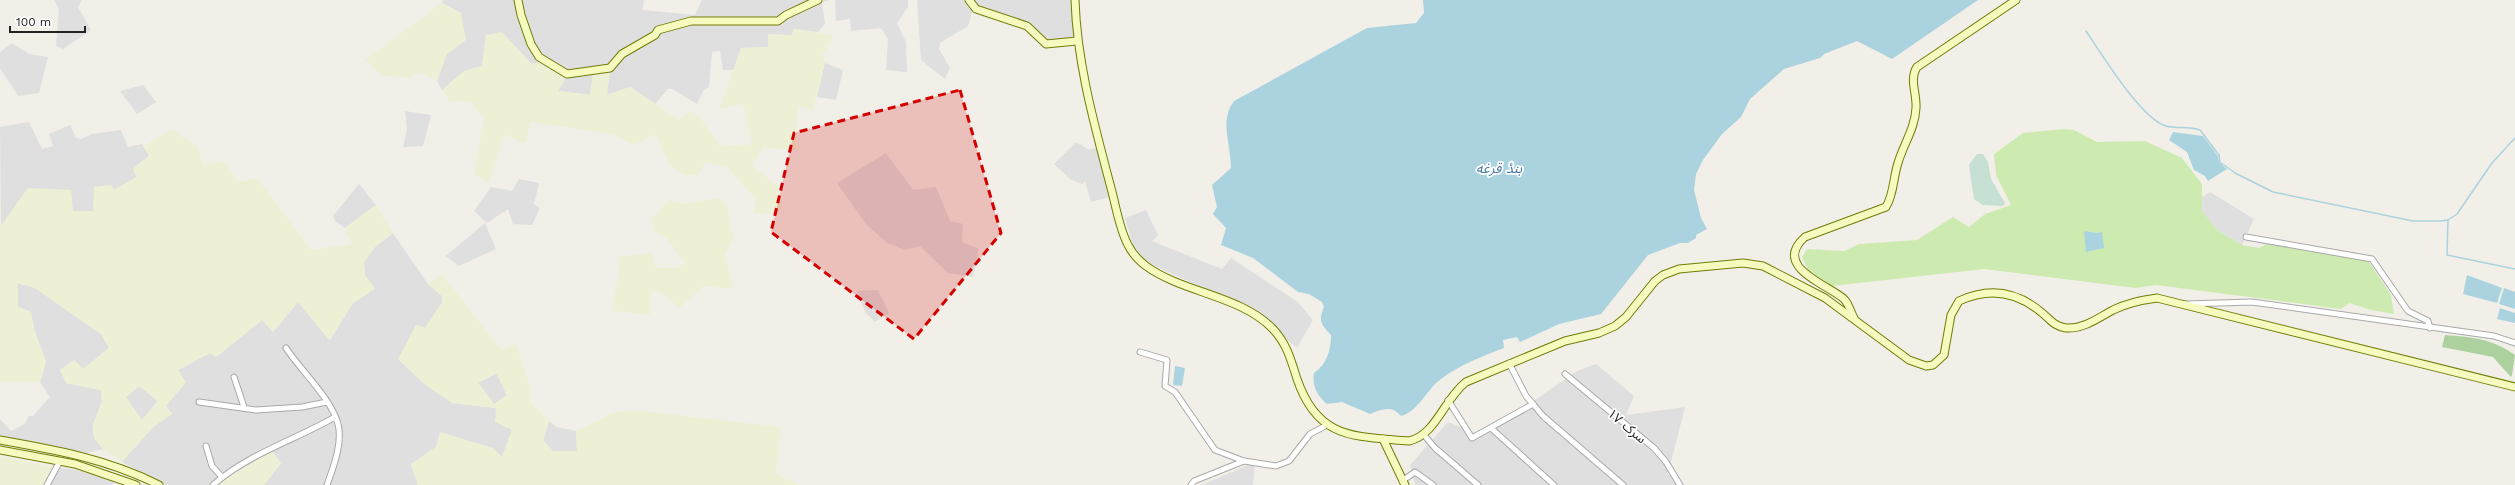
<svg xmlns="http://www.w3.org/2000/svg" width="2515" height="485" font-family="'Work Sans','Noto Sans Arabic',sans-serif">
  <rect width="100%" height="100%" fill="#f2efe9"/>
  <g fill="#e0dfdf">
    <path d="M 54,0 L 82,0 L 78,7 L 91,30 L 63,49 L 56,46 L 59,9 Z"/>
    <path d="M 443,0 L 644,0 L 643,10 L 695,15 L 702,0 L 830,0 L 822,2 L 825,24 L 818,32 L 794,29 L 792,35 L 768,47 L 741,48 L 735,70 L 723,70 L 720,51 L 712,52 L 709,87 L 703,91 L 697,104 L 672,89 L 668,89 L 655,104 L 630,87 L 607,95 L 610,69 L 590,95 L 558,91 L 566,77 L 532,65 L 486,36 L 482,66 L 464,71 L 442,90 L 437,81 L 461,13 L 442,3 Z"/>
    <path d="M 835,0 L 908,0 L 908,7 L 897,23 L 906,42 L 907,72 L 886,70 L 888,39 L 881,28 L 851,31 L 850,19 L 836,21 Z"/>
    <path d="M 917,0 L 1072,0 L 1073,42 L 1047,43 L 1025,24 L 973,9 L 968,26 L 940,43 L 939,49 L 950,68 L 945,79 L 921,60 Z"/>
    <path d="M 12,43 L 29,54 L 48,57 L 39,93 L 18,96 L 0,68 L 0,52 Z"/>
    <path d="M 825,63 L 843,70 L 836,100 L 817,97 Z"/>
    <path d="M 143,85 L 156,102 L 137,114 L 120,91 Z"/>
    <path d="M 405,111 L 431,115 L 423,146 L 403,147 L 407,130 Z"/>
    <path d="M 29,122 L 42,149 L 53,146 L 49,134 L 70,125 L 76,138 L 81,139 L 92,134 L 121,130 L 128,147 L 142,144 L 149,156 L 133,169 L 137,177 L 114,190 L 93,211 L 73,211 L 1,228 L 0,127 Z"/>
    <path d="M 1076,142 L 1089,150 L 1099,147 L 1113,196 L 1091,202 L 1085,181 L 1082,184 L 1070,179 L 1054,164 Z"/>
    <path d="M 886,153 L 913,190 L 936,187 L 950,221 L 963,224 L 962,242 L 979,249 L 973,277 L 948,273 L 920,246 L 905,250 L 887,243 L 866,224 L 837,183 Z"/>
    <path d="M 519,179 L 539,183 L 534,204 L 540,208 L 532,225 L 513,224 L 508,209 L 487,223 L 474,211 L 491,187 L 512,191 Z"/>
    <path d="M 359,184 L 376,205 L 345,228 L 336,222 L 333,216 Z"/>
    <path d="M 2210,192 L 2254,219 L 2242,245 L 2217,230 L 2202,211 L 2202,197 Z"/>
    <path d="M 1146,210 L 1158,235 L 1152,241 L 1222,269 L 1231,258 L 1298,302 L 1313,320 L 1297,348 L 1254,311 L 1144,261 L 1134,249 L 1125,218 Z"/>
    <path d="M 485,223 L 496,249 L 459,266 L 446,256 Z"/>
    <path d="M 393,233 L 428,284 L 442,296 L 442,303 L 425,328 L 416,325 L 452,403 L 497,408 L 512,430 L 502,457 L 436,447 L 411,464 L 418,485 L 264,485 L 281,463 L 224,479 L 219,485 L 162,485 L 122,462 L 153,427 L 172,414 L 166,406 L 178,370 L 210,353 L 216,357 L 263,319 L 273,332 L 298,302 L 330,340 L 353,303 L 375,289 L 365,275 L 364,262 L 375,247 Z"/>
    <path d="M 17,283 L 35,288 L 101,334 L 109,348 L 66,383 L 101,390 L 102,401 L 93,425 L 94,438 L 103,449 L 83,454 L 0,438 L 0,419 L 11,431 L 25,424 L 29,416 L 33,416 L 50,397 L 40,382 L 46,362 L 34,329 L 31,312 L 18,307 Z"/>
    <path d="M 878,290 L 889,313 L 875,322 L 865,312 L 857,291 Z"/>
    <path d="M 1596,364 L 1634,396 L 1626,415 L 1685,407 L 1668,474 L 1684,485 L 1415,485 L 1410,465 L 1448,422 L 1474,432 L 1487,433 L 1577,371 Z"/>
    <path d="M 497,373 L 507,396 L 494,404 L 478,383 Z"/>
    <path d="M 139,386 L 158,401 L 142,420 L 126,397 Z"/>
    <path d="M 549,421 L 556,427 L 576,431 L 577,451 L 553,451 L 543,440 Z"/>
    <path d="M 1255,462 L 1253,485 L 1202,485 Z"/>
    <path d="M 54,467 L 76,470 L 115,481 L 112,485 L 43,485 Z"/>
  </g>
  <g fill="#eef0d5" fill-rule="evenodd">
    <path d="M 442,3 L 461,13 L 466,40 L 447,54 L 437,81 L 419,72 L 409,78 L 381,75 L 365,60 Z"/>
    <path d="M 794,29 L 834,35 L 823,55 L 825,63 L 813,110 L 798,106 L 796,151 L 763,147 L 752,166 L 778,186 L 782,208 L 772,214 L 754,213 L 755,199 L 728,168 L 707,162 L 697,175 L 686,175 L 670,166 L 656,134 L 634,145 L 613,134 L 530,122 L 526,144 L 504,134 L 489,183 L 474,173 L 484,118 L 469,101 L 450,102 L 442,90 L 464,71 L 482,66 L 486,35 L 502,32 L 532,64 L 543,61 L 566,76 L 558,91 L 590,95 L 593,73 L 610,69 L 607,95 L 630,87 L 679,120 L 690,110 L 700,118 L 720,146 L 752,144 L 743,104 L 719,109 L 741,48 L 768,47 L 768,34 L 792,35 Z"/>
    <path d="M 172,129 L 198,147 L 203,166 L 225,161 L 238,182 L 257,178 L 311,250 L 352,244 L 345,228 L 376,205 L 393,233 L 375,247 L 364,262 L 365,275 L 375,289 L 353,303 L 329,340 L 298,302 L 273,332 L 262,320 L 216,357 L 210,353 L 178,370 L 186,382 L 166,406 L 172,414 L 153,427 L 122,462 L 103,449 L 94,438 L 93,425 L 102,401 L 101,390 L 66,383 L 60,370 L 74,360 L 84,369 L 109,348 L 101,334 L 35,288 L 18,283 L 18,307 L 31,312 L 34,329 L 46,362 L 40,382 L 0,382 L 0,227 L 28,188 L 71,190 L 73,211 L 93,211 L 94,187 L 111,185 L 114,190 L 137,177 L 133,169 L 149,156 L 144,146 ZM 140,386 L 158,401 L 142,420 L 126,397 Z"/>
    <path d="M 718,198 L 727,204 L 731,231 L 735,236 L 725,254 L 733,289 L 704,286 L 679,308 L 660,292 L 651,292 L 650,315 L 612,311 L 619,270 L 617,257 L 652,253 L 656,268 L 677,268 L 685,263 L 667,239 L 655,232 L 651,220 L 669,200 L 682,204 Z"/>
    <path d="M 442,274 L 501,350 L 516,344 L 531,388 L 530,401 L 549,421 L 543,440 L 553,451 L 577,451 L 576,431 L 615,412 L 641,411 L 781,427 L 776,474 L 800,485 L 418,485 L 411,464 L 436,447 L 440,432 L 493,448 L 502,457 L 512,430 L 495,422 L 496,408 L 452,403 L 424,384 L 398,359 L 416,325 L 425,328 L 442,303 L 442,296 L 428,284 ZM 496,373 L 507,395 L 494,404 L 478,383 Z"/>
    <path d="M 272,451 L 281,463 L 264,485 L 219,485 L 224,479 Z"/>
    <path d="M 0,457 L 54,467 L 43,485 L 0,485 Z"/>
  </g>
  <path fill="#cdebb0" d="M 2064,129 L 2074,130 L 2097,142 L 2145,141 L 2182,158 L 2202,184 L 2202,211 L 2217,230 L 2242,245 L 2259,248 L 2266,244 L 2367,259 L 2391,295 L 2394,314 L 2371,310 L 2349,303 L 2341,309 L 2156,285 L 2135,288 L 1984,269 L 1832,286 L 1808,270 L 1802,257 L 1807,249 L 1844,251 L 1859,244 L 1917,240 L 1953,217 L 1969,227 L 1985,214 L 2011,205 L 1996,175 L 1994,154 L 2023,133 Z"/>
  <path fill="#add19e" d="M 2445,335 C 2471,337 2494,339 2515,355 L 2512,375 L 2511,377 L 2493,357 L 2442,347 Z"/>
  <path fill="#c6e0d4" d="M 1977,154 L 1983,154 L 1988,162 L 1991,179 L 2005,203 L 2003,206 L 1983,205 L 1974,199 L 1969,165 Z"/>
  <g fill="#aad3df">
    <path d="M 1423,0 L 1978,0 L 1892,59 L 1857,41 L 1824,54 L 1820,58 L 1784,69 L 1750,99 L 1741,117 L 1722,134 L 1703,160 L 1696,174 L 1694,190 L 1701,218 L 1707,229 L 1696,235 L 1696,238 L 1688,243 L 1680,243 L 1648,255 L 1601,314 L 1559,324 L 1520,342 L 1517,337 L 1503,340 L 1504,348 C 1483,356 1459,365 1441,379 C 1426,390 1419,411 1401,416 C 1391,405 1383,409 1370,414 L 1342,402 L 1327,404 C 1317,395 1312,387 1314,373 C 1327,364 1331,350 1331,335 C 1321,324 1318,321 1324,307 L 1322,302 L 1309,294 L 1298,292 L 1253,258 L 1221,245 L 1226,228 L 1213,214 L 1217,207 L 1212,185 L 1231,168 C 1231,144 1219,121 1234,101 L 1367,28 L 1416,23 L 1424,13 Z"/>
    <path d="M 2173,132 L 2203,136 L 2218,156 L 2219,162 L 2227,169 L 2208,181 L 2205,176 L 2194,170 L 2187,152 L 2169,140 Z"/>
    <path d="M 2084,231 L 2097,233 L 2102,232 L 2104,248 L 2086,252 Z"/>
    <path d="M 2467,275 L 2502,288 L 2497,303 L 2463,294 Z"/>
    <path d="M 2504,288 L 2515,292 L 2515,309 L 2499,304 Z"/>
    <path d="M 2500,308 L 2515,313 L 2515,323 L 2497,319 Z"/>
    <path d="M 1175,366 L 1185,368 L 1182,386 L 1173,385 Z"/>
  </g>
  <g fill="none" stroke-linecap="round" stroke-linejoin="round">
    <g stroke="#aad3df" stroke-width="1.5">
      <path d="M 2086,31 C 2101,53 2141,119 2166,126 C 2177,129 2189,126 2200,130 L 2219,155 L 2220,162 L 2235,173 L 2273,192 L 2413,221 L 2441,221 L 2448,220 L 2457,214 L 2492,163 L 2515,138"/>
      <path d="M 2448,220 L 2447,255 L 2515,269"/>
    </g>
    <g stroke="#a9a9a9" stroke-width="7">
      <g id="street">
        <path d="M 2246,237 L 2372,259 L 2408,311 L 2428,321 L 2430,328"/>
        <path d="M 2185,304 L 2252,302 L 2494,336 L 2515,343"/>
        <path d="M 286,348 C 301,371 331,398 338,424 C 343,443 333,468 327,485"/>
        <path d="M 1140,352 L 1167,360 L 1165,386 L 1175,392 L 1215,450 L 1244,461 L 1276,466 L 1289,461 L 1310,434 L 1327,425"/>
        <path d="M 1565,374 L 1654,448 L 1666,462 L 1680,485"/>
        <path d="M 234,377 L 244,407"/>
        <path d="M 1448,400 L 1472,438 L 1533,404 L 1526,396 L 1509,363"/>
        <path d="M 199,402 L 256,410 L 302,407 L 327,402"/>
        <path d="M 1533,404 L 1543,416 L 1623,485"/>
        <path d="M 1491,428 L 1554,485"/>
        <path d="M 1424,435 L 1435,448 L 1478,485"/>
        <path d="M 206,446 L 212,466 L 222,477"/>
        <path d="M 1402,481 L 1415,472 L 1433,485"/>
        <path d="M 47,485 L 60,461"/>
        <path d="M 213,485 C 248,454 295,440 335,417"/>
        <path d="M 1191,485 L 1194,481 L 1244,461"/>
      </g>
    </g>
    <g stroke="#707d05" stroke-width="9">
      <g id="secondary">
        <path d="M 518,0 L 521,15 L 531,44 L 539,57 L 567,74 L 610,68 L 622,54 L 655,35 L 658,30 L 691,21 L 778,21 L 786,15 L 818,0"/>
        <path d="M 969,0 L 976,9 L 1027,26 L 1046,44 L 1077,41"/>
        <path d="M 1075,0 C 1077,64 1095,127 1111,188 C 1116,206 1119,228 1128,245 C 1132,253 1138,260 1146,266 C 1183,293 1240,295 1273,329 C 1287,344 1291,360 1297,379 C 1318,440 1354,436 1409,441 C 1436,435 1444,399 1466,382 L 1565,341 L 1599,333 L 1615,326 L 1626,317 L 1655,281 L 1663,275 L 1679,269 L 1743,263 L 1763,266 L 1825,298 L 1909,360 L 1926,366 L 1933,365 L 1944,355 L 1951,315 L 1959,301 C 1989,287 2016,291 2041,312 C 2050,319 2053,326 2066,328 C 2084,329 2098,318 2113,310 C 2127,303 2142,300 2157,298 L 2515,387"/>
        <path d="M 1854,318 C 1851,313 1849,304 1844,299 C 1829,285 1771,267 1805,237 L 1886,207 C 1894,194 1893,178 1898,163 C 1903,145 1915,129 1916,108 C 1917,94 1909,79 1917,67 L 2016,0"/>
        <path d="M 1383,439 L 1405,485"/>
        <path d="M 0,440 C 56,450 108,459 159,485"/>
        <path d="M 0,450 L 75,464 L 136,485"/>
      </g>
    </g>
    <use href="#street" stroke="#fff" stroke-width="5"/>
    <use href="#secondary" stroke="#f7fabf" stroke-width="7"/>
  </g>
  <path fill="#d40000" fill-opacity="0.2" stroke="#d40000" stroke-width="3" stroke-dasharray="8 5" stroke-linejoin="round" d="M 960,90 L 1001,233 L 914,339 L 771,232 L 794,133 Z"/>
  <g text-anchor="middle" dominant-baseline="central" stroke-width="3.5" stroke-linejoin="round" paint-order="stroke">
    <g font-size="13" fill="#222" stroke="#fff">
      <text transform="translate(1627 426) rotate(40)">سرک ۱۷</text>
    </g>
    <g font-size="14" font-style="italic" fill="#4a7aab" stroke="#fff">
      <text x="1499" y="168">بندٔ قرغه</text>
    </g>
  </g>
  <path d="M10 26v6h75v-6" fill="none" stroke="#222222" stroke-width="2"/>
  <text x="16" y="26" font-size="12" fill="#222222" stroke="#ffffff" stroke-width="3" paint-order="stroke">100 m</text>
</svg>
